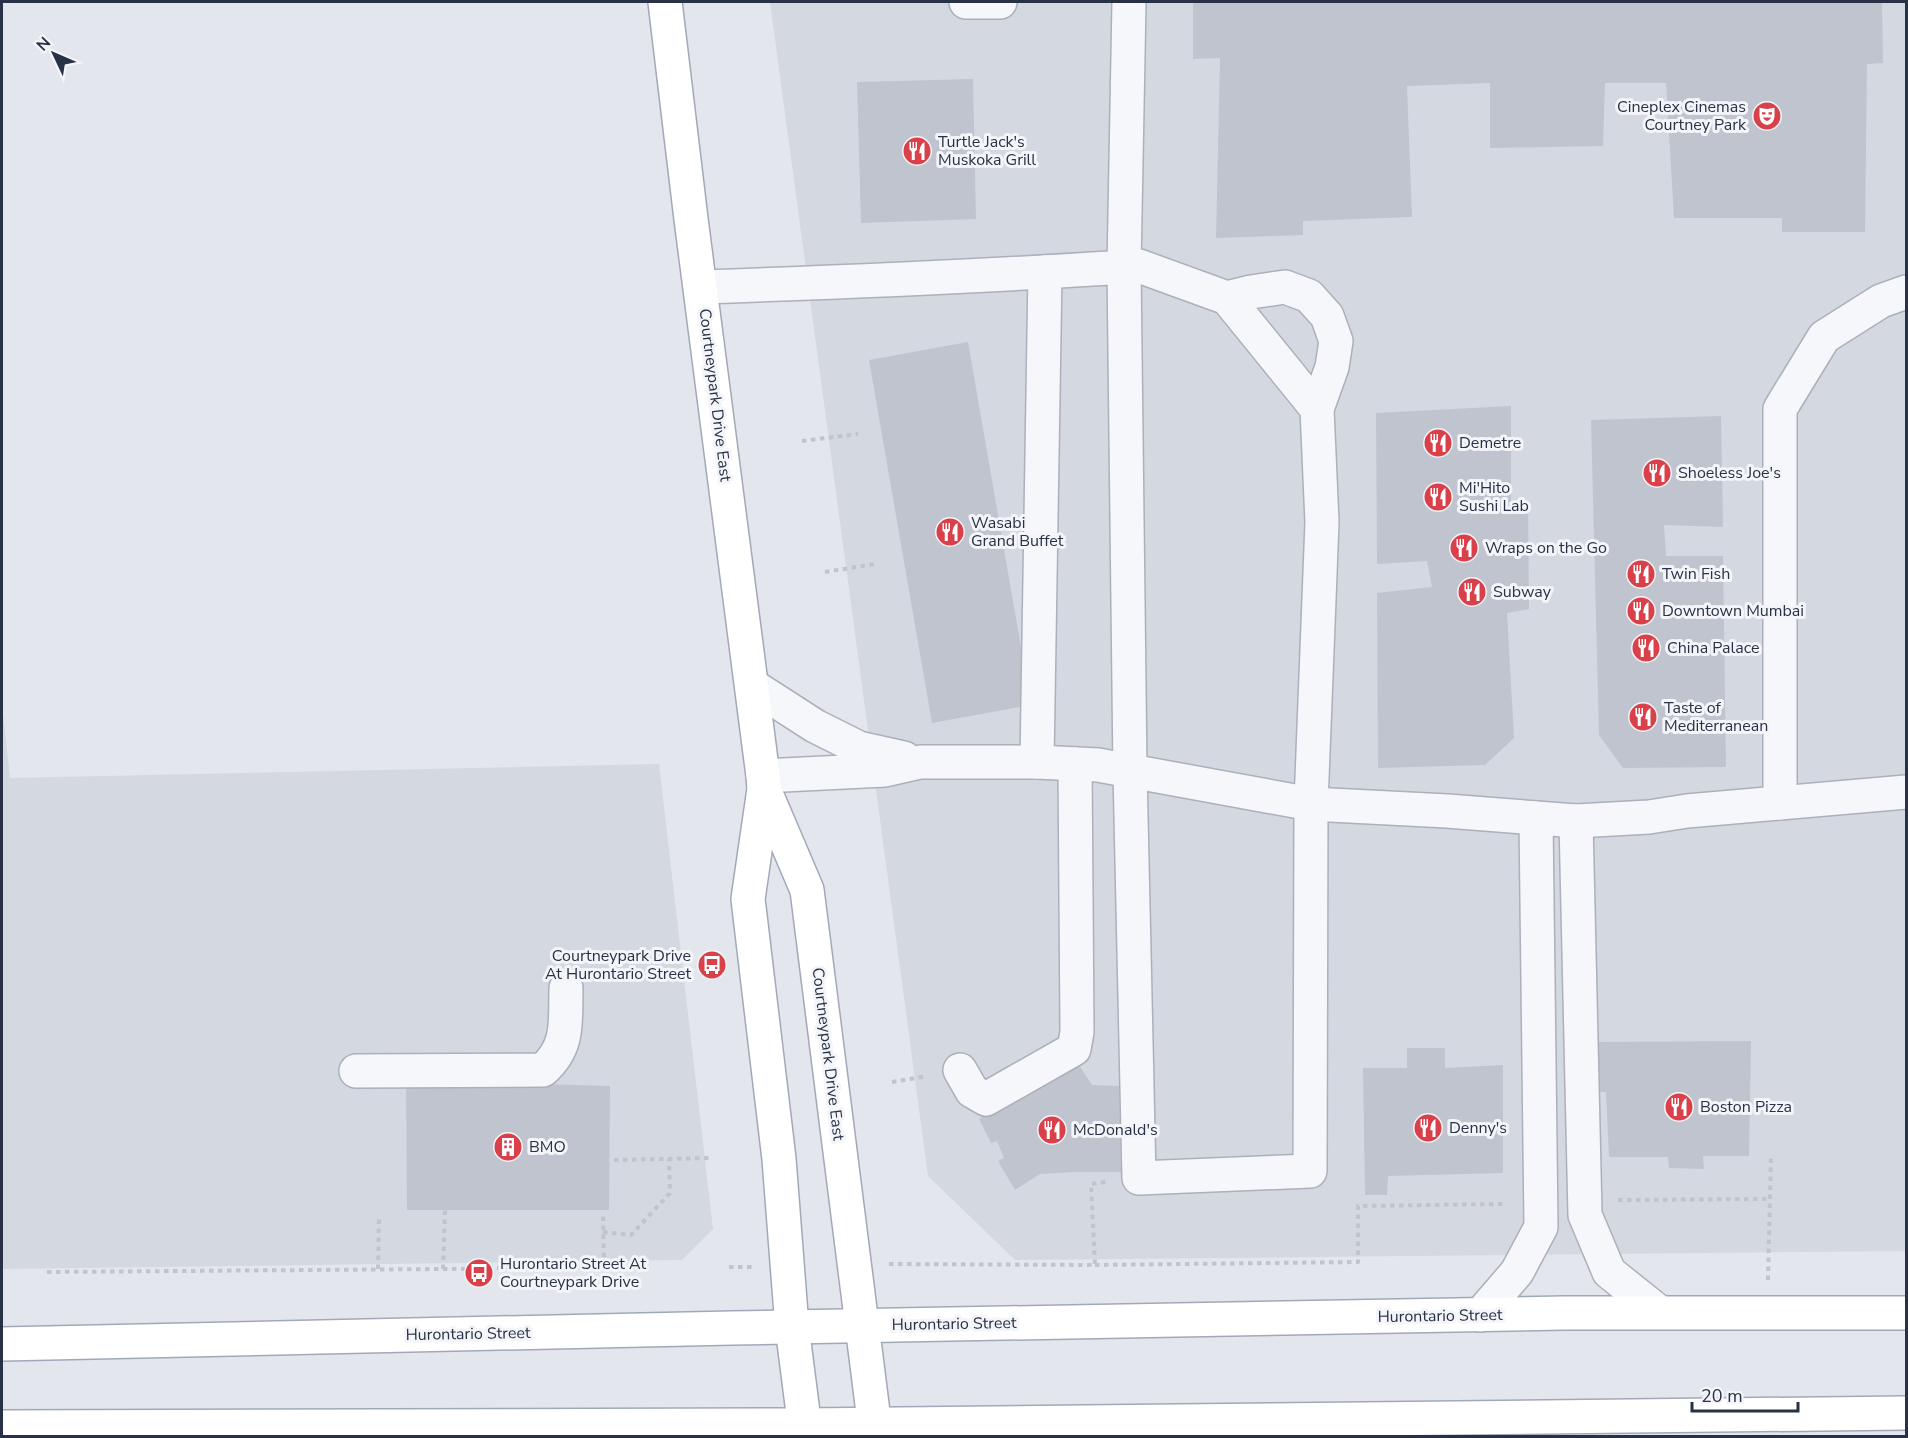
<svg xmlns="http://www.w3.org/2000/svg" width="1908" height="1438" font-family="'Nunito Sans',sans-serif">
  <rect width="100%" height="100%" fill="#e3e6ec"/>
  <g fill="#d4d8e1">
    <path d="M 770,2 L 1906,2 L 1906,1251 L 1015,1260 L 928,1176 Z"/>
    <path d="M 2,704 L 10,778 L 659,764 L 713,1229 L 682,1260 L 2,1269 Z"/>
  </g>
  <g fill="#c0c4cf">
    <path d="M 1193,2 L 1882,2 L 1883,63 L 1867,64 L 1865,232 L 1782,232 L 1782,218 L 1674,218 L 1666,83 L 1605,83 L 1603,146 L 1490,148 L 1490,83 L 1407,86 L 1412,217 L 1303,221 L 1303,235 L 1216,238 L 1220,58 L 1193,59 Z"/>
    <path d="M 973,79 L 976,219 L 861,223 L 857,82 Z"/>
    <path d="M 968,342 L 1031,705 L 932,723 L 869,360 Z"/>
    <path d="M 1511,406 L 1511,506 L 1528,502 L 1529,609 L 1507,613 L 1514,738 L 1485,765 L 1378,768 L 1377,593 L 1432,587 L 1427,561 L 1377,564 L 1376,413 Z"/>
    <path d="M 1721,416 L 1723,527 L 1664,525 L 1666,556 L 1723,556 L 1726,767 L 1623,768 L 1599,735 L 1591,420 Z"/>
    <path d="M 1751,1041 L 1749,1156 L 1703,1156 L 1704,1169 L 1669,1168 L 1668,1157 L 1609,1157 L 1606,1092 L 1595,1092 L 1596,1042 Z"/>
    <path d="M 1407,1048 L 1445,1048 L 1445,1068 L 1503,1065 L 1503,1173 L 1388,1176 L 1387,1195 L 1365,1195 L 1363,1068 L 1407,1068 Z"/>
    <path d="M 1074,1057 L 1092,1085 L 1119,1086 L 1121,1172 L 1075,1172 L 1040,1174 L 1015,1190 L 998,1161 L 1004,1158 L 997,1141 L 991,1143 L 979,1119 Z"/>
    <path d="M 406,1080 L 610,1086 L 609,1210 L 407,1210 Z"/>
  </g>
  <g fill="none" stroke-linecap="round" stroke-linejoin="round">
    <g stroke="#abb0ba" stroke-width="36">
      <g id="minor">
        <path d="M 966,2 L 1000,2"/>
        <path d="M 701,287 C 847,282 993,276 1139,266 L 1227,298 L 1317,409 L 1322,522 L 1311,804 L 1310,1171 L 1139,1178 L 1130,771 L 1124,267 L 1129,2"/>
        <path d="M 1227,298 L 1251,292 L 1285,287 L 1309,296 L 1327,316 L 1336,341 L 1332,367 L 1317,409"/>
        <path d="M 753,686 L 815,726 L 859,748 L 904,758"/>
        <path d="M 1037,762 L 1045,272"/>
        <path d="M 763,776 L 885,770 L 920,762 L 1037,762 L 1098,765 L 1311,804 L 1447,811 L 1576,821 L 1649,817 L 1687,811 L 1906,792"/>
        <path d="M 1780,803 L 1780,409 L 1824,337 L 1881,301 L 1906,292"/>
        <path d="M 1576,821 L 1585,1215 L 1609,1272 L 1659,1312"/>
        <path d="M 960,1070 L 972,1091 L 986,1099 L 1074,1049 L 1077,1032 L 1075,764"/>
        <path d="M 356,1071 L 543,1070 C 570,1046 565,1021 566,988"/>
        <path d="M 1480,1315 L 1517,1272 L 1541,1227 L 1536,818"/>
      </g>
    </g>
    <g stroke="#a1a9b9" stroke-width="36">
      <g id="major">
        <path d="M 665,2 L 691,219 L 763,776 L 764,789 L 748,899 L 779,1159 L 792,1327 L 806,1436"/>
        <path d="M 764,789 L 807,890 L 876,1436"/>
        <path d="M 2,1344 L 732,1328 L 1564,1313 L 1906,1313"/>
        <path d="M 2,1427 L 804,1425 L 1906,1413"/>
      </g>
    </g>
    <g stroke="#c1c4cb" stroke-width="4" stroke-dasharray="4.5 4.5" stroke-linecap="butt">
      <path d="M 802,441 L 858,434"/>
      <path d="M 825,572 L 875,564"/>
      <path d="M 892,1082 L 927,1076"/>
      <path d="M 614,1160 L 711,1158"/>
      <path d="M 1618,1200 L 1770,1199"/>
      <path d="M 603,1232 L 631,1235 L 670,1193 L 669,1159"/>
      <path d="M 889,1264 L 1095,1265 L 1091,1184 L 1106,1182"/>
      <path d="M 1095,1265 L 1358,1262 L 1358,1206 L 1506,1204"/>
      <path d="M 729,1267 L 752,1267"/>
      <path d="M 378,1269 L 379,1218"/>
      <path d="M 443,1269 L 604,1267 L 603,1214"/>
      <path d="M 47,1272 L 443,1269 L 445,1209"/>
      <path d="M 1768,1280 L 1771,1157"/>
    </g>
    <use href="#minor" stroke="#f6f7fa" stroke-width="33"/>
    <use href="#major" stroke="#fff" stroke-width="33"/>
  </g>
  <defs>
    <g id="theatre-disc" transform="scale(1.5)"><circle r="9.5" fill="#d9404a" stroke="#f3f5f9"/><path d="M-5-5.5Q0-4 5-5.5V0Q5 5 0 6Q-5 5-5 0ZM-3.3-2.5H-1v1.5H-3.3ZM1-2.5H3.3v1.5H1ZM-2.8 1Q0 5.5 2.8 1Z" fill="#fff"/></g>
    <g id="restaurant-disc" transform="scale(1.5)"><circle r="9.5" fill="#d9404a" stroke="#f3f5f9"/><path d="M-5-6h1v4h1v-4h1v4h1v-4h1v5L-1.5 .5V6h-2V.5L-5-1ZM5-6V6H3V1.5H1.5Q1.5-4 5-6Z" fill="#fff"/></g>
    <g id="bus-disc" transform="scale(1.5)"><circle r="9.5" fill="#d9404a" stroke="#f3f5f9"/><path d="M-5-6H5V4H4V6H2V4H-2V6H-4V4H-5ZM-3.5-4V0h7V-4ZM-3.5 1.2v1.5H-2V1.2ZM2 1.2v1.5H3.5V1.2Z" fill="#fff"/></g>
    <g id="building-disc" transform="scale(1.5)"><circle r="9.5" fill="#d9404a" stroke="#f3f5f9"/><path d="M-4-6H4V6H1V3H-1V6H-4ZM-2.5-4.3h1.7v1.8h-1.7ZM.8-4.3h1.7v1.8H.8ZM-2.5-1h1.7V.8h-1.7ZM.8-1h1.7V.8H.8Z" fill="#fff"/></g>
  </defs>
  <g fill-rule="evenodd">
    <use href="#theatre-disc" x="1767" y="116"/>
    <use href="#restaurant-disc" x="917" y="151"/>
    <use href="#restaurant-disc" x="1438" y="443"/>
    <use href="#restaurant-disc" x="1657" y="473"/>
    <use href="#restaurant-disc" x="1438" y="497"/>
    <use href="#restaurant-disc" x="950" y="532"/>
    <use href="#restaurant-disc" x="1464" y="548"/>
    <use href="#restaurant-disc" x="1641" y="574"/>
    <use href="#restaurant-disc" x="1472" y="592"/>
    <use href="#restaurant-disc" x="1641" y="611"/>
    <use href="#restaurant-disc" x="1646" y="648"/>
    <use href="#restaurant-disc" x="1643" y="717"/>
    <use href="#bus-disc" x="712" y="965"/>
    <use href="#restaurant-disc" x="1679" y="1107"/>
    <use href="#restaurant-disc" x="1428" y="1128"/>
    <use href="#restaurant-disc" x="1052" y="1130"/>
    <use href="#building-disc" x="508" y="1147"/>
    <use href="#bus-disc" x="479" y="1273"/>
  </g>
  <g text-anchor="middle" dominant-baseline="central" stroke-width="6" stroke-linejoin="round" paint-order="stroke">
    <g font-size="16" fill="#293146" stroke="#f3f5f9" text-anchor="start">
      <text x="1746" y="107" text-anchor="end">Cineplex Cinemas<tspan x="1746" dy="18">Courtney Park</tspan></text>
      <text x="938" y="142">Turtle Jack's<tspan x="938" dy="18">Muskoka Grill</tspan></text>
      <text x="1459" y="443">Demetre</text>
      <text x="1678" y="473">Shoeless Joe's</text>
      <text x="1459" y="488">Mi'Hito<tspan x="1459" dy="18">Sushi Lab</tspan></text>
      <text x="971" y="523">Wasabi<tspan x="971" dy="18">Grand Buffet</tspan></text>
      <text x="1485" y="548">Wraps on the Go</text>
      <text x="1662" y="574">Twin Fish</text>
      <text x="1493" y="592">Subway</text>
      <text x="1662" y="611">Downtown Mumbai</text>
      <text x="1667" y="648">China Palace</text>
      <text x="1664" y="708">Taste of<tspan x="1664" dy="18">Mediterranean</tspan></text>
      <text x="691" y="956" text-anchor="end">Courtneypark Drive<tspan x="691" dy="18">At Hurontario Street</tspan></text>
      <text x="1700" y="1107">Boston Pizza</text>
      <text x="1449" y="1128">Denny's</text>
      <text x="1073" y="1130">McDonald's</text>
      <text x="529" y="1147">BMO</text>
      <text x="500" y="1264">Hurontario Street At<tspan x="500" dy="18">Courtneypark Drive</tspan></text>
    </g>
    <g font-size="16" fill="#293146" stroke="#f3f5f9">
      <text transform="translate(715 395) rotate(83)">Courtneypark Drive East</text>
      <text transform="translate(828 1054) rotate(83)">Courtneypark Drive East</text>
      <text transform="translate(1440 1316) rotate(-1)">Hurontario Street</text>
      <text transform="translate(954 1324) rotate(-1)">Hurontario Street</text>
      <text transform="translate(468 1334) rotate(-1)">Hurontario Street</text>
    </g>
  </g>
  <rect width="1908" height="1438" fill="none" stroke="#293146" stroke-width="6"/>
  <g transform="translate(54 54) rotate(314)" stroke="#f3f5f9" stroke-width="4.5" paint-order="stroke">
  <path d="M0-4.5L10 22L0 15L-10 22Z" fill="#293146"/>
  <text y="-9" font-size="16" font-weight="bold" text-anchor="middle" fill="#293146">N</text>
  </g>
  <path d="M1692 1402v9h106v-9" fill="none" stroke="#293146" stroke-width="3"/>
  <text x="1701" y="1402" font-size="18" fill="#293146" stroke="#f3f5f9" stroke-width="4.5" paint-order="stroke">20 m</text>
</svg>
